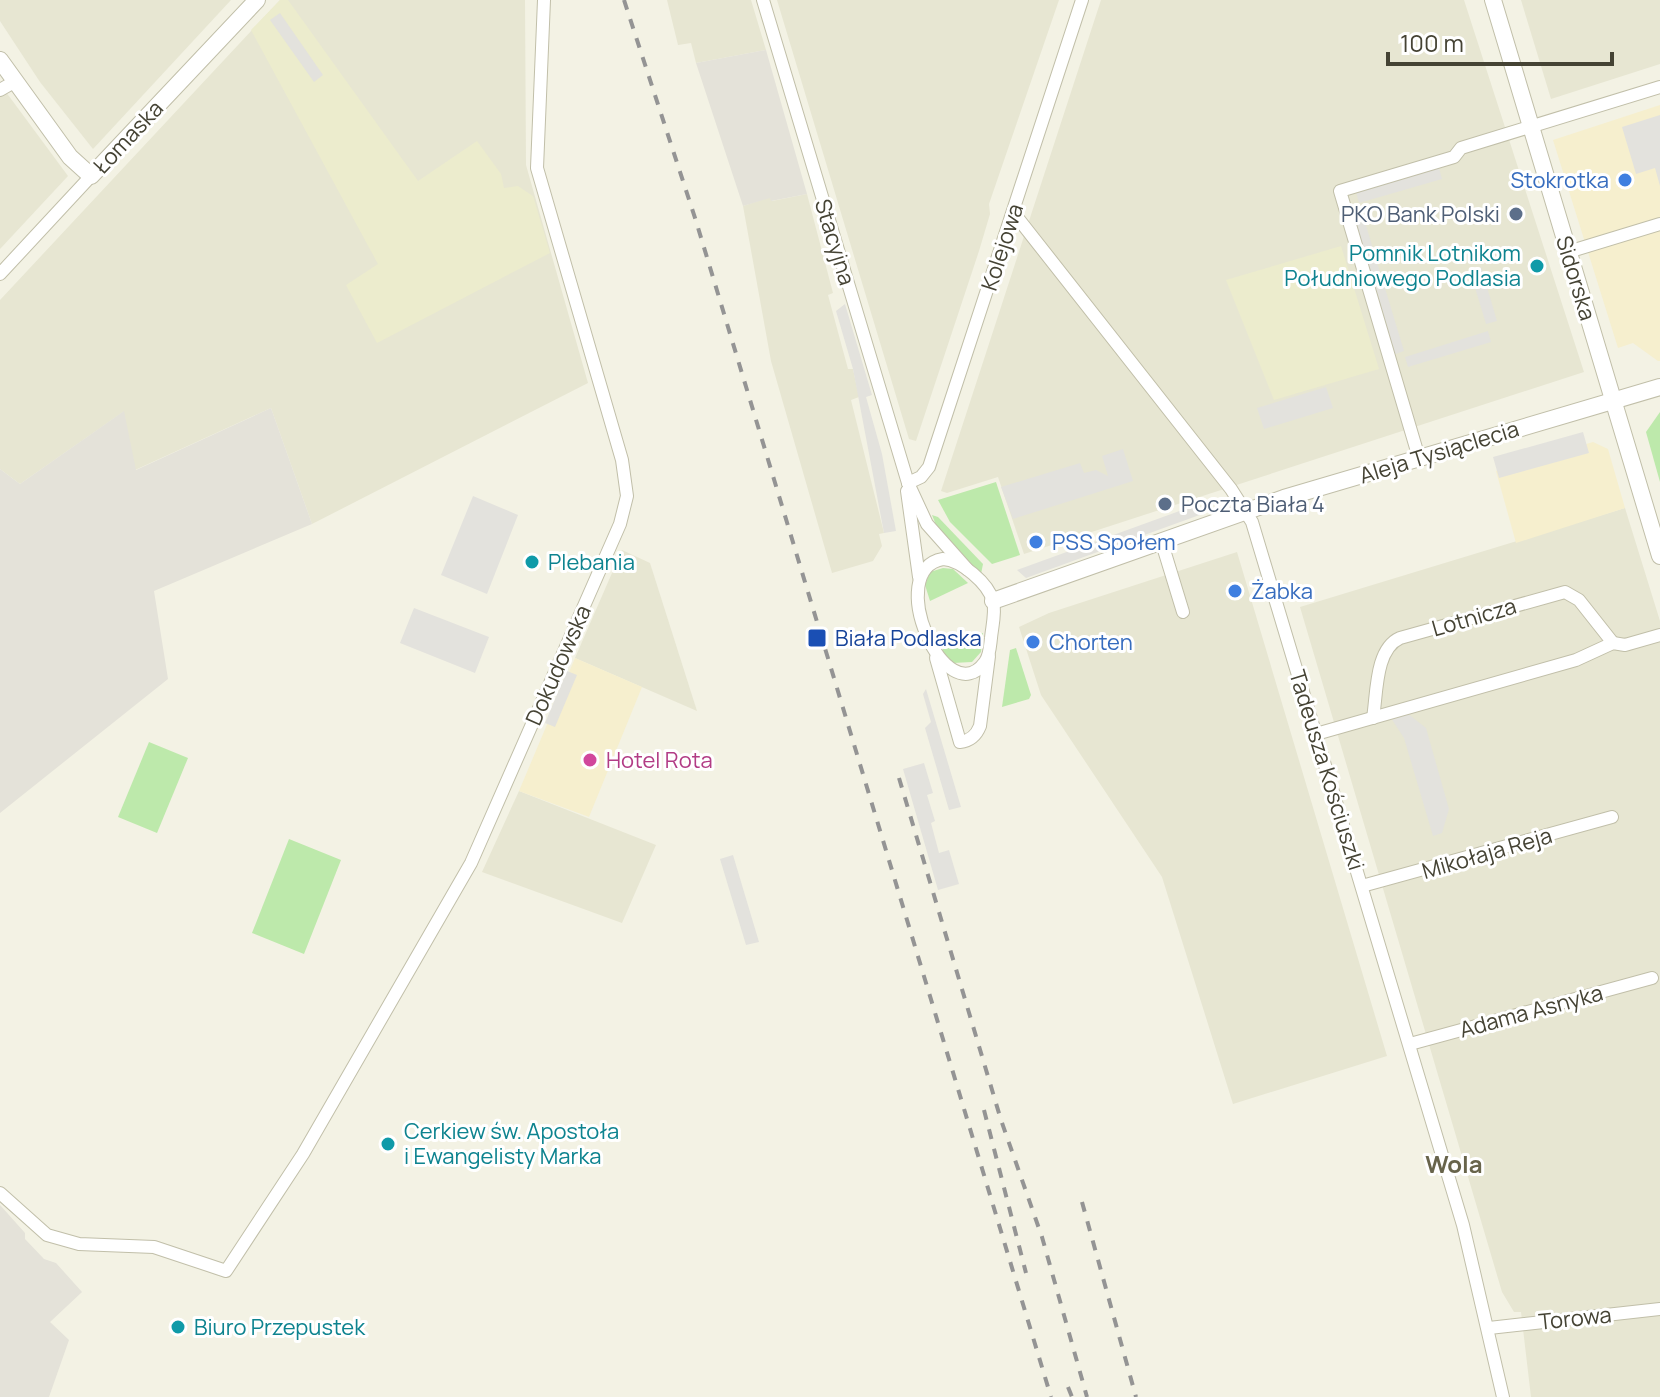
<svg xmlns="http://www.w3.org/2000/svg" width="1660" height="1397" font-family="Manrope,sans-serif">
  <rect width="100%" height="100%" fill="#f3f2e4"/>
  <g fill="#e7e6d2">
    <path d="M 0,0 L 231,0 L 93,149 L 40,82 L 0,21 Z"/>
    <path d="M 280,0 L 525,0 L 526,165 L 588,383 L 312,524 L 271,408 L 135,470 L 123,412 L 20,484 L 0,469 L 0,300 Z"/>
    <path d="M 667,0 L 751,0 L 766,50 L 696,63 L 691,43 L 678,45 Z"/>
    <path d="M 777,0 L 1059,0 L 989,204 L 990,214 L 979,251 L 916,441 L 909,439 Z"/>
    <path d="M 1101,0 L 1464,0 L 1584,372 L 1024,554 L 998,477 L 947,493 L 941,491 Z"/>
    <path d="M 1521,0 L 1660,0 L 1660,64 L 1551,99 Z"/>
    <path d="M 0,84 L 68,176 L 0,249 Z"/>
    <path d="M 807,194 L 833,293 L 828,295 L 848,369 L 853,369 L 859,397 L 851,400 L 884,533 L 879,534 L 882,546 L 873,561 L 832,573 L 771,361 L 743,206 L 770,197 L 772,201 Z"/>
    <path d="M 1625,508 L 1660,621 L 1660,1397 L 1531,1397 L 1521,1312 L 1514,1312 L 1502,1292 L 1300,607 Z"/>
    <path d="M 622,550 L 650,563 L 697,711 L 575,658 Z"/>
    <path d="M 1237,552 L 1387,1056 L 1233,1104 L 1162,877 L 1041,695 L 1019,627 L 1049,613 Z"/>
    <path d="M 519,791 L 656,845 L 622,923 L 482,872 Z"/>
  </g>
  <g fill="#f6efce">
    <path d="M 1660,105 L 1660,361 L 1658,361 L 1633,343 L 1618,348 L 1553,140 Z"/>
    <path d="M 1593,442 L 1608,449 L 1625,508 L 1516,543 L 1496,471 Z"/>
    <path d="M 575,658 L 642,687 L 589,817 L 519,791 Z"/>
  </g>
  <g fill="#e4e2d9">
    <path d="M 766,50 L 807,194 L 771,201 L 770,198 L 743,206 L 696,63 Z"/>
    <path d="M 271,408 L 312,524 L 154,591 L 168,679 L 0,813 L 0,469 L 20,484 L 124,411 L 136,470 Z"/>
    <path d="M 0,1205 L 25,1233 L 25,1239 L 44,1259 L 56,1263 L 82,1292 L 50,1322 L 69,1340 L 49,1397 L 0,1397 Z"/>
  </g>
  <g fill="#ececcd">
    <path d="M 280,0 L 288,0 L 418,181 L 477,141 L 501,174 L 504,188 L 518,186 L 533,196 L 550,253 L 377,343 L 346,285 L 378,264 L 251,30 Z"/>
    <path d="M 1341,246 L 1379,369 L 1274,400 L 1226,280 Z"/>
  </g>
  <g fill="#bde9ab">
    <path d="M 1660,412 L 1660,482 L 1646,432 Z"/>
    <path d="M 996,482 L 1020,555 L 992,564 L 950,522 L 938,500 Z"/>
    <path d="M 932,515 L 938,517 L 983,564 L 981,574 L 938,530 Z"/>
    <path d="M 943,568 L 953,569 L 968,583 L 930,601 L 925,585 L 930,572 Z"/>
    <path d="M 983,633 L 981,652 L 972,662 L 953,663 L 943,653 L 942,642 Z"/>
    <path d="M 1016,648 L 1031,695 L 1029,699 L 1002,707 L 1010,650 Z"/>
    <path d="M 149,742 L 188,758 L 157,833 L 118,817 Z"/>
    <path d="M 289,839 L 341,860 L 304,954 L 252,933 Z"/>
  </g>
  <g fill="#e3e2dd">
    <path d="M 280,13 L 323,75 L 314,82 L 270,20 Z"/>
    <path d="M 1660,115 L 1660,186 L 1655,168 L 1636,174 L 1622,127 Z"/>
    <path d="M 1439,168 L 1442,179 L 1359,203 L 1356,192 Z"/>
    <path d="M 1361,209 L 1404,351 L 1393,355 L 1350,212 Z"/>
    <path d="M 1481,267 L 1497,321 L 1486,324 L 1470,271 Z"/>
    <path d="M 845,304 L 872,395 L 866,397 L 882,454 L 896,531 L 884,533 L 853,369 L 836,311 Z"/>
    <path d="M 1488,331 L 1491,342 L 1408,367 L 1405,357 Z"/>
    <path d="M 1326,387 L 1333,408 L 1264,429 L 1257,408 Z"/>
    <path d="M 1583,432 L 1589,453 L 1499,478 L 1493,457 Z"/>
    <path d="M 1123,449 L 1133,481 L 1013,519 L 1001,487 L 1080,463 L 1084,473 L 1096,470 L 1108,476 L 1102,456 Z"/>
    <path d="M 473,496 L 518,515 L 487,594 L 441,575 Z"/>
    <path d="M 1196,505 L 1205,513 L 1026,578 L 1017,570 Z"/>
    <path d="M 414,608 L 489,637 L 475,673 L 400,643 Z"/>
    <path d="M 567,671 L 577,675 L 555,727 L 545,723 Z"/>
    <path d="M 926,689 L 961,807 L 949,810 L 925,728 L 931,722 L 923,694 Z"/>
    <path d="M 1407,713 L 1426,728 L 1449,809 L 1442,833 L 1433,836 L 1404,738 L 1391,718 Z"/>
    <path d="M 924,763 L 933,793 L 927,795 L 935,821 L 931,823 L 939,853 L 949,850 L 959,884 L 938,890 L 903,769 Z"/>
    <path d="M 733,855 L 759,942 L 746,945 L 720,859 Z"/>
  </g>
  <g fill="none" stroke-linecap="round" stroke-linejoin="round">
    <g stroke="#c1bfa9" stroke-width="14">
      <g id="minor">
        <path d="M 763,0 L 908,483 L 927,524 L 967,569"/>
        <path d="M 0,90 L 14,82"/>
        <path d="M 1013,212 L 1231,489 L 1252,522 L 1463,1225 L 1503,1397"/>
        <path d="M 1568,252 L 1660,224"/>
        <path d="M 0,274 L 91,176"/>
        <path d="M 1419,458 L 1340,191 L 1454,157 L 1461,148 L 1660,87"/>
        <path d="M 908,483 L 921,477 L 929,467 L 1082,0"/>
        <path d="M 907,491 L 919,577"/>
        <path d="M 1161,540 L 1183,612"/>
        <path d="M 943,559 C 961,560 988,583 993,601 C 996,612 992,627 991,638 C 990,646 990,655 985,662 C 946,716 882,569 943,559 Z"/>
        <path d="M 936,658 L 960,742 C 970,741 976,736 980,726 L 989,656"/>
        <path d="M 1373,718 C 1377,694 1375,649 1400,638 L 1565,592 L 1579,600 L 1613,643"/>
        <path d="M 1316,734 L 1576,660 L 1613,643 L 1625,645 L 1660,635"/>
        <path d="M 1362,886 L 1612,817"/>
        <path d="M 1410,1044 L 1652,978"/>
        <path d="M 0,1193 L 47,1235 L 79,1244 L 154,1247 L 226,1271 L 303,1154 L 471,863 L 620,524 L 627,496 L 622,460 L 537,168 L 544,0"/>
        <path d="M 1489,1328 L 1660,1309"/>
      </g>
    </g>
    <g stroke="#c1bfa9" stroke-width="18">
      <g id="tertiary">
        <path d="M 1493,0 L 1660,556"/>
        <path d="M 0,60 L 70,157 L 91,176 L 257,0"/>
        <path d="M 993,601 L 1284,498 L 1660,387"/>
      </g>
    </g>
    <use href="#minor" stroke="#fff" stroke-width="12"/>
    <use href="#tertiary" stroke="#fff" stroke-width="16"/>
    <g stroke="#949494" stroke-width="4" stroke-dasharray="10 10" stroke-linecap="butt">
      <path d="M 624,0 L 696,221 L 1051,1397"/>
      <path d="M 899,778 L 1001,1120 L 1042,1237 L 1087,1397"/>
      <path d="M 984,1110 L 1026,1273"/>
      <path d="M 1082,1202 L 1136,1397"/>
      <path d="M 1068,1387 L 1072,1397"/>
    </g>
  </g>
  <g fill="#3f7fe0" stroke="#fff" stroke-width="3">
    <circle cx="1625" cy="180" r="8"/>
    <circle cx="1036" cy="542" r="8"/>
    <circle cx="1235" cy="591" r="8"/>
    <circle cx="1033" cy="642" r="8"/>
  </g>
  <g fill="#5c6f8a" stroke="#fff" stroke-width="3">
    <circle cx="1516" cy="214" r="8"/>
    <circle cx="1165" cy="504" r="8"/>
  </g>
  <g fill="#0f9aa8" stroke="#fff" stroke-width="3">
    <circle cx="1537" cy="266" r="8"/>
    <circle cx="532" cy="562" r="8"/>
    <circle cx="388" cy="1144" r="8"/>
    <circle cx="178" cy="1327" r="8"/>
  </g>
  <rect fill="#1a4fb4" stroke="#fff" stroke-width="3" x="807" y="628" width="20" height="20" rx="4"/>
  <circle fill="#d1479c" stroke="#fff" stroke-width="3" cx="590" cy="760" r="8"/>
  <g text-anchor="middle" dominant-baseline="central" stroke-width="6" stroke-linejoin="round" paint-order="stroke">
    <g font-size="22" fill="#454334" stroke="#fff">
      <text transform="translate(128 137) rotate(-47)">Łomaska</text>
      <text transform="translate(835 242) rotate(73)">Stacyjna</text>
      <text transform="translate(1002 247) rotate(-72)">Kolejowa</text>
      <text transform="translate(1576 278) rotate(73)">Sidorska</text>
      <text transform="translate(1439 452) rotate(-17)">Aleja Tysiąclecia</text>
      <text transform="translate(1474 617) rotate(-16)">Lotnicza</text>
      <text transform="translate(558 665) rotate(-66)">Dokudowska</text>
      <text transform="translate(1327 770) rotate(73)">Tadeusza Kościuszki</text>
      <text transform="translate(1487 853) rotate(-16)">Mikołaja Reja</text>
      <text transform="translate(1531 1011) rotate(-15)">Adama Asnyka</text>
      <text transform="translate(1575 1318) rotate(-6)">Torowa</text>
    </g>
    <g font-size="22" fill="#366cbe" stroke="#fff" text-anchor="start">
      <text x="1609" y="180" text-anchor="end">Stokrotka</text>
      <text x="1052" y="542">PSS Społem</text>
      <text x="1251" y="591">Żabka</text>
      <text x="1049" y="642">Chorten</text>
    </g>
    <g font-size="22" fill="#4e5e75" stroke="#fff" text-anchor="end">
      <text x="1500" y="214">PKO Bank Polski</text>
      <text x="1181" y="504" text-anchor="start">Poczta Biała 4</text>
    </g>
    <g font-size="22" fill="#0d838f" stroke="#fff" text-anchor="start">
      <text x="1521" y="253" text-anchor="end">Pomnik Lotnikom<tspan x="1521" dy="25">Południowego Podlasia</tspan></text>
      <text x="548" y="562">Plebania</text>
      <text x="404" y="1131">Cerkiew św. Apostoła<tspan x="404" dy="25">i Ewangelisty Marka</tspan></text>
      <text x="194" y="1327">Biuro Przepustek</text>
    </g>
    <g font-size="22" fill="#164399" stroke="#fff" text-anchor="start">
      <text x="835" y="638">Biała Podlaska</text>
    </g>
    <g font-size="22" fill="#b23c85" stroke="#fff" text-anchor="start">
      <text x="606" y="760">Hotel Rota</text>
    </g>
    <g font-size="24" font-weight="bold" fill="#68644b" stroke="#fff">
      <text x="1454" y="1163">Wola</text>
    </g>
  </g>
  <path d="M1388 52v12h224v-12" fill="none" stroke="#454334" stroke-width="4"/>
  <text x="1400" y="52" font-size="24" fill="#454334" stroke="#ffffff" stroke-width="6" paint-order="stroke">100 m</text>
</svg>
